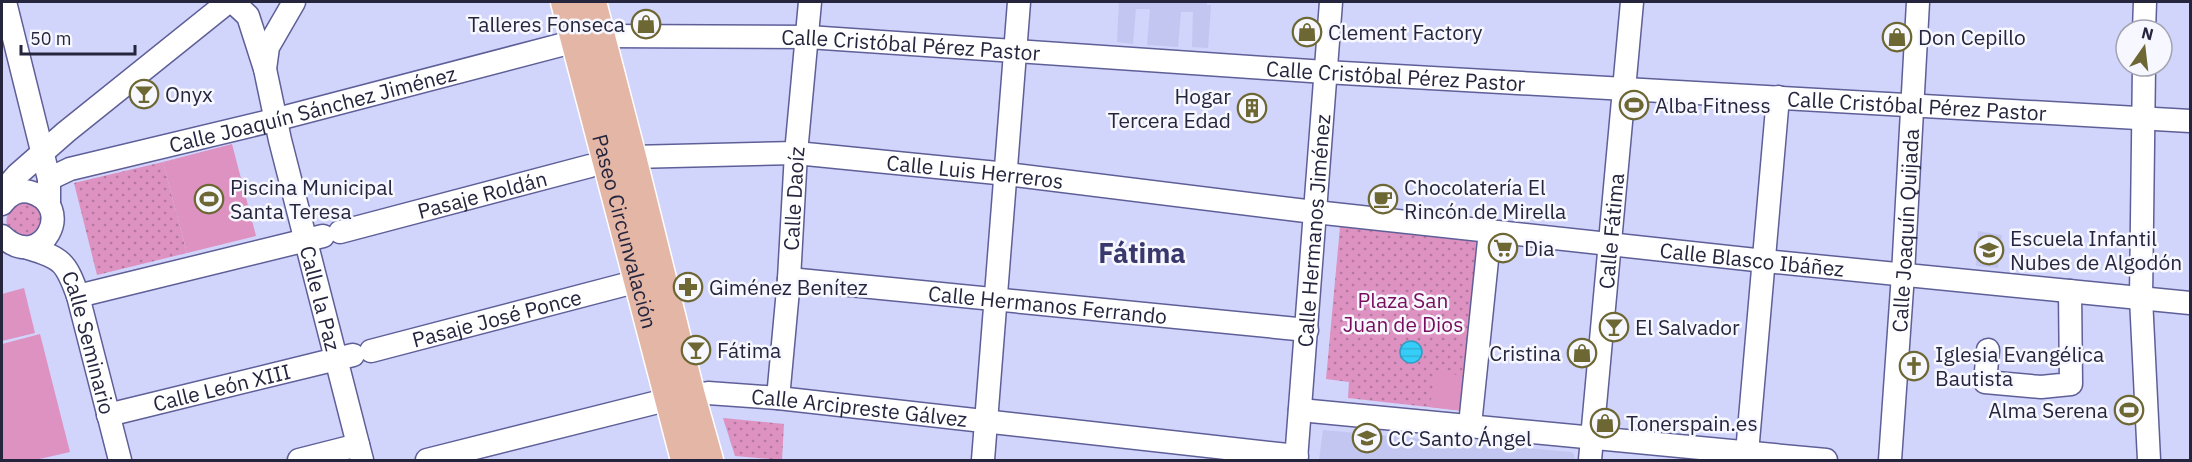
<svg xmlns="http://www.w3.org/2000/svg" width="2192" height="462" font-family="'IBM Plex Sans',sans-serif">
  <defs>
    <pattern id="park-dots" width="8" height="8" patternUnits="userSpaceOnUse" patternTransform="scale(1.5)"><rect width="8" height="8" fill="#dd92c1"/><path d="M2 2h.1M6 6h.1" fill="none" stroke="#b3779e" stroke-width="1.8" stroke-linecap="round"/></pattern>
    <pattern id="water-rules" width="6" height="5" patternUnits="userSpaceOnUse" patternTransform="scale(1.5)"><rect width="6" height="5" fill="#36cef9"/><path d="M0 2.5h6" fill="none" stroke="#30b1d6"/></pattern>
  </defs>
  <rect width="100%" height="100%" fill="#d1d4fb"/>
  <g fill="#c3c6f1">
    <path d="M 1119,2 L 1207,2 L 1207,5 L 1211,5 L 1208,48 L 1192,47 L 1193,12 L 1181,12 L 1178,47 L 1147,45 L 1150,9 L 1136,9 L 1133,44 L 1117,42 Z"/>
    <path d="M 1978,231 L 2002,235 L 1998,268 L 1976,266 Z"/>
    <path d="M 1323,430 L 1571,452 L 1574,454 L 1575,460 L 1319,460 Z"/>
  </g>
  <g fill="url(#park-dots)">
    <path d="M 163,162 L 187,253 L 97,275 L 74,183 Z"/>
    <path d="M 21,200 L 41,206 L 45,227 L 24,240 L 7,227 C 5,213 11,209 21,200 Z"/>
    <path d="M 1340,227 L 1415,233 L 1480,242 L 1464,411 L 1348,398 L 1349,382 L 1326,379 Z"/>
    <path d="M 723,418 L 784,424 L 782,460 L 735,456 Z"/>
  </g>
  <g fill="#dd92c1">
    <path d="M 232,144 L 256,236 L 187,253 L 163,162 Z"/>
    <path d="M 24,288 L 35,333 L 2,341 L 2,294 Z"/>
    <path d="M 40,334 L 70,452 L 35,460 L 2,460 L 2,344 Z"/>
    <path d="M 1435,372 L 1467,376 L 1464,411 L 1430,407 Z"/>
  </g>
  <circle fill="url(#water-rules)" stroke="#319bc1" stroke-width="1.5" cx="1411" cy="352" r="11"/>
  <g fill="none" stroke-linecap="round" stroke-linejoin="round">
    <g stroke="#5e5f97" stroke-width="25">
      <g id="minor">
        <path d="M 5,2 L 49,179 L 49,205"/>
        <path id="s1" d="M 233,2 L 248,16 L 265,69 L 280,140 L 362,460"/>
        <path d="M 2144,30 L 2145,2"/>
        <path id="s2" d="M 601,36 L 808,37 L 1325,72 L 2190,121"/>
        <path d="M 2144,66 L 2141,298 L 2149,460"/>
        <path d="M 265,69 L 268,47 L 294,2"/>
        <path id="s3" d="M 632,157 L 796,153 L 1007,174 L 1306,211 L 1765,261 L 2190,303"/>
        <path id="s4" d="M 49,179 L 70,169 L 274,120 L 576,41"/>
        <path d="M 2,192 L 17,175 L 66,132 L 228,2"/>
        <path d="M 2,204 C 8,195 19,189 30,192 C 77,205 42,274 2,236"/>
        <path id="s5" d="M 340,232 L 590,166"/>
        <path id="s6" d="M 28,248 C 62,258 66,262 78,296 L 120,460"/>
        <path id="s7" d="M 789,279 L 1307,330"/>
        <path d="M 78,296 L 323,236"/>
        <path d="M 1988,350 L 1985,382 L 2041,387 L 2071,384 L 2070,291"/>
        <path id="s8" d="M 371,351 L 623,285"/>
        <path id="s9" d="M 778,398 L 789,279 L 796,153 L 810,2"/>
        <path d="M 1300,410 L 1826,460"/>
        <path id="s10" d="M 108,415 L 353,355"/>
        <path d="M 1470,425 L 1490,231"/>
        <path d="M 1747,453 L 1778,97"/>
        <path d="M 299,460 L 358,445"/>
        <path id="s11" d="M 427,460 L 670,399 L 708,393 L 778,398 L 1297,456"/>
        <path d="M 983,460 L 1019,2"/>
        <path id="s12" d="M 1296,460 L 1331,2"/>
        <path id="s13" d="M 1590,460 L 1632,2"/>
        <path id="s14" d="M 1890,460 L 1903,274 L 1918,2"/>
      </g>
    </g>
    <g stroke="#fff" stroke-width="31">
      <g id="major">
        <path id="s15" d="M 565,2 L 685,460"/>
        <path d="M 592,2 L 632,157 L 691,396 L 709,460"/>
      </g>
    </g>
    <use href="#minor" stroke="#fff" stroke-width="22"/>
    <use href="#major" stroke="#e4b6a5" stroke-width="28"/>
  </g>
  <defs>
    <g id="shop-ring" transform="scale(1.5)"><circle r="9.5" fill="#f7f8ff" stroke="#6d6733" stroke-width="1.5"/><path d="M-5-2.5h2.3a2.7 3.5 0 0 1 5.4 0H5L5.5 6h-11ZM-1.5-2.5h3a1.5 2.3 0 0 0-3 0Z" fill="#6d6733"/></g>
    <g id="bar-ring" transform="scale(1.5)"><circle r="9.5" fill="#f7f8ff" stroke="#6d6733" stroke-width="1.5"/><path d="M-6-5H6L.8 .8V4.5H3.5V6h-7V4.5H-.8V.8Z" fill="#6d6733"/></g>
    <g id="stadium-ring" transform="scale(1.5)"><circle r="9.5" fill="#f7f8ff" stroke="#6d6733" stroke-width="1.5"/><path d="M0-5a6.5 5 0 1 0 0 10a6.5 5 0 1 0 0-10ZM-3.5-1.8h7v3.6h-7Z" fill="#6d6733"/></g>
    <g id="building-ring" transform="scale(1.5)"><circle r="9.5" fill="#f7f8ff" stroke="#6d6733" stroke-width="1.5"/><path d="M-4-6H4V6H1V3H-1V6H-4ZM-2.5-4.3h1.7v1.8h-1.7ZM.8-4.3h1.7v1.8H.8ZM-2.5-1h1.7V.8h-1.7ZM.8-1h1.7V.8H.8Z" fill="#6d6733"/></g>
    <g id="cafe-ring" transform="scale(1.5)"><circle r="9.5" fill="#f7f8ff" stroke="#6d6733" stroke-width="1.5"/><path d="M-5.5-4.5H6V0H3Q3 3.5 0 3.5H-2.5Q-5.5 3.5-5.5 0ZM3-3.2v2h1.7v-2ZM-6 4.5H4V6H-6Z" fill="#6d6733"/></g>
    <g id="supermarket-ring" transform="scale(1.5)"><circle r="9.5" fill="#f7f8ff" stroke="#6d6733" stroke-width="1.5"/><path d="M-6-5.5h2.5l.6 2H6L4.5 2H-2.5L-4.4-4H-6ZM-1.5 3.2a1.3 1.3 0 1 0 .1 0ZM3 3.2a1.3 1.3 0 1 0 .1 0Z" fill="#6d6733"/></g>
    <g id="school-ring" transform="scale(1.5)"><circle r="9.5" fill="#f7f8ff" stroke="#6d6733" stroke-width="1.5"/><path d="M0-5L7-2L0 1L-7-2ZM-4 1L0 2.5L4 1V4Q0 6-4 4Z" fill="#6d6733"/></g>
    <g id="pharmacy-ring" transform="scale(1.5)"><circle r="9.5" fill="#f7f8ff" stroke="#6d6733" stroke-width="1.5"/><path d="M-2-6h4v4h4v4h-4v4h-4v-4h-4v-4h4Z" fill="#6d6733"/></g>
    <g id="church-ring" transform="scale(1.5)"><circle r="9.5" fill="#f7f8ff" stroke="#6d6733" stroke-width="1.5"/><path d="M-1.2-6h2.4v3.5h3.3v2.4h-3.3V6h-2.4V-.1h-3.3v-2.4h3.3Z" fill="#6d6733"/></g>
  </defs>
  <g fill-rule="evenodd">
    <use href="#shop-ring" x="646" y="24"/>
    <use href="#shop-ring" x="1307" y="32"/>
    <use href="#shop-ring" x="1897" y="37"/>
    <use href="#bar-ring" x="144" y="94"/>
    <use href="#stadium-ring" x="1634" y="105"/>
    <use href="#building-ring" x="1252" y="108"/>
    <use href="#stadium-ring" x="209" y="199"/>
    <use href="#cafe-ring" x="1383" y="199"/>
    <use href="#supermarket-ring" x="1503" y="248"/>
    <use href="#school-ring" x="1989" y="250"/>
    <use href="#pharmacy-ring" x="688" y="287"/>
    <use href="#bar-ring" x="1614" y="327"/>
    <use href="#bar-ring" x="696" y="350"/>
    <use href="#shop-ring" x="1582" y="353"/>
    <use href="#church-ring" x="1914" y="366"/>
    <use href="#stadium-ring" x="2129" y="410"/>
    <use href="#shop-ring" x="1605" y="423"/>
    <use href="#school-ring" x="1367" y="438"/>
  </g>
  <g text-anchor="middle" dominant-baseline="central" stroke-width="5" stroke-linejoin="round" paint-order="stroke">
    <g font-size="21" fill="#25253e" stroke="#f7f8ff" text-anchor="start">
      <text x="625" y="24" text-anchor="end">Talleres Fonseca</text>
      <text x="1328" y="32">Clement Factory</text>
      <text x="1918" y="37">Don Cepillo</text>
      <text x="165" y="94">Onyx</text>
      <text x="1231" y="96" text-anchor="end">Hogar<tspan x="1231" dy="24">Tercera Edad</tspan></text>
      <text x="1655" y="105">Alba Fitness</text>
      <text x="230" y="187">Piscina Municipal<tspan x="230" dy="24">Santa Teresa</tspan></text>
      <text x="1404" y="187">Chocolatería El<tspan x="1404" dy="24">Rincón de Mirella</tspan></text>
      <text x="2010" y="238">Escuela Infantil<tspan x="2010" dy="24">Nubes de Algodón</tspan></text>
      <text x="1524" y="248">Dia</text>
      <text x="709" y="287">Giménez Benítez</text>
      <text x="1635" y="327">El Salvador</text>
      <text x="717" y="350">Fátima</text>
      <text x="1561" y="353" text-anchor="end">Cristina</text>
      <text x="1935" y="354">Iglesia Evangélica<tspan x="1935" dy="24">Bautista</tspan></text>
      <text x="2108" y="410" text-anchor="end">Alma Serena</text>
      <text x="1626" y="423">Tonerspain.es</text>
      <text x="1388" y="438">CC Santo Ángel</text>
    </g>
    <g font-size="21" fill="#25253e" stroke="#f7f8ff">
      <text stroke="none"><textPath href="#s2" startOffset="310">Calle Cristóbal Pérez Pastor</textPath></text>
      <text stroke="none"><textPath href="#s2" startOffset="796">Calle Cristóbal Pérez Pastor</textPath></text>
      <text stroke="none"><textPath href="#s2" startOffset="1318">Calle Cristóbal Pérez Pastor</textPath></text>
      <text stroke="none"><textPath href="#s4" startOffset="273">Calle Joaquín Sánchez Jiménez</textPath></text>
      <text stroke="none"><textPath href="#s3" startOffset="344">Calle Luis Herreros</textPath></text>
      <text stroke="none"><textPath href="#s5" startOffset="147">Pasaje Roldán</textPath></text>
      <text stroke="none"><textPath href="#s9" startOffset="200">Calle Daoíz</textPath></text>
      <text stroke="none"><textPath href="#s15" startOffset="237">Paseo Circunvalación</textPath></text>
      <text stroke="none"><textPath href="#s12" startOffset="230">Calle Hermanos Jiménez</textPath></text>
      <text stroke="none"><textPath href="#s13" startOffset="230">Calle Fátima</textPath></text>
      <text stroke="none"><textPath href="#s14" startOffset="230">Calle Joaquín Quijada</textPath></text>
      <text stroke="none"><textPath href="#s3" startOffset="1126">Calle Blasco Ibáñez</textPath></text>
      <text stroke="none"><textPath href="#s1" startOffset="312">Calle la Paz</textPath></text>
      <text stroke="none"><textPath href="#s7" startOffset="260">Calle Hermanos Ferrando</textPath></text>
      <text stroke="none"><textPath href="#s8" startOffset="130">Pasaje José Ponce</textPath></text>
      <text stroke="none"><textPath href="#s6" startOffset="122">Calle Seminario</textPath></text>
      <text stroke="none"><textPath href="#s10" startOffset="117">Calle León XIII</textPath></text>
      <text stroke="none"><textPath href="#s11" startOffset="441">Calle Arcipreste Gálvez</textPath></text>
    </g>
    <g font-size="21" fill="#790d5d" stroke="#f7f8ff">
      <text x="1403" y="300">Plaza San<tspan x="1403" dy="24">Juan de Dios</tspan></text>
    </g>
    <g font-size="27" font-weight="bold" fill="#39386d" stroke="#f7f8ff">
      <text x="1142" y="252">Fátima</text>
    </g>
  </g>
  <rect width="2192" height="462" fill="none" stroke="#25253e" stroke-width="6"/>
  <g transform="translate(2144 48) rotate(14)"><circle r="28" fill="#f7f8ff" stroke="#a3a4b2" stroke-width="1.5"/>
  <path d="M0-4.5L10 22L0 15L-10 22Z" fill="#6d6733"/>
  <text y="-9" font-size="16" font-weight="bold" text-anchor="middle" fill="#25253e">N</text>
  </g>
  <path d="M21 45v9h114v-9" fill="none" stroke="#25253e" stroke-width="3"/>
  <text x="30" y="45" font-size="18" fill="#25253e" stroke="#f7f8ff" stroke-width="4.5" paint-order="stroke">50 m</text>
</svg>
